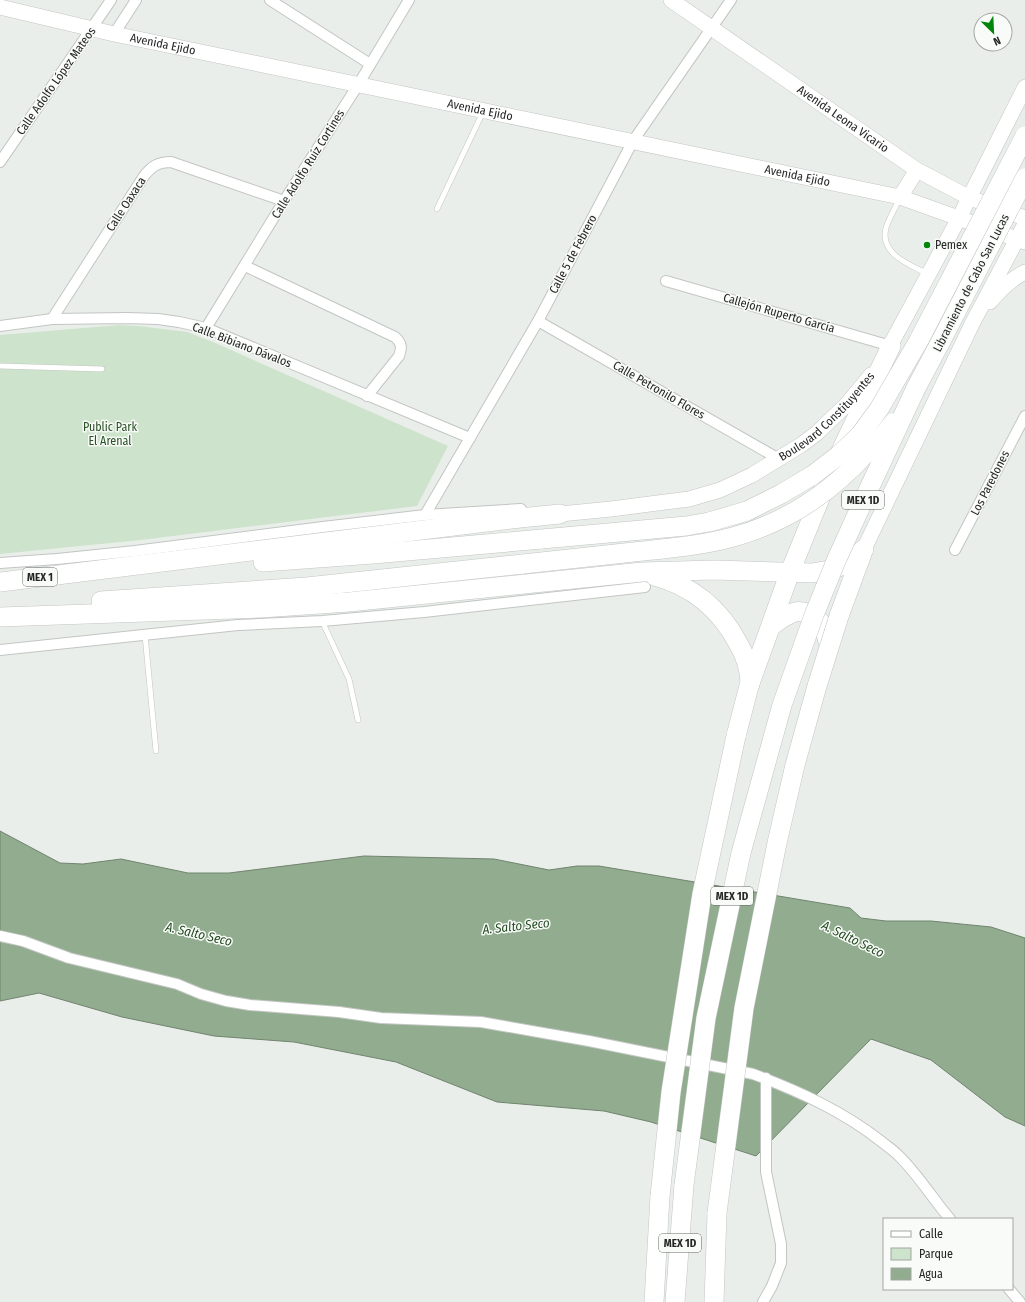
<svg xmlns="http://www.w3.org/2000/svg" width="1025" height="1302" font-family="'Fira Sans Condensed',sans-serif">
  <rect width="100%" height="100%" fill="#eaeeea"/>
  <path fill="#cee3cc" d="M 119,325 L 139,326 L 187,332 L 213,342 L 448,446 L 417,506 L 141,540 L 0,554 L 0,335 Z"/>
  <path fill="#91ac8f" stroke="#71846f" d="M 0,831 L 60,863 L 83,864 L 121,859 L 188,873 L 229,873 L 364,856 L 494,859 L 549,870 L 577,866 L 599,866 L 850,908 L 861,918 L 886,921 L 931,921 L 991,927 L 1025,938 L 1025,1126 L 1005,1117 L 931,1060 L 871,1039 L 756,1156 L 651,1122 L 604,1111 L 497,1102 L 396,1062 L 294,1042 L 214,1036 L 122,1017 L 39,993 L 0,1001 Z"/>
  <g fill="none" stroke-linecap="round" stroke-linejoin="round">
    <g stroke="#c2c6c2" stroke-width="6">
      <g id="lane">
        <path d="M 899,199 C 895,209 889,218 886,228 C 879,254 910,265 928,274"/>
        <path d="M 437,209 L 483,112"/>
        <path d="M 0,366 L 102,369"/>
        <path d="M 322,621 L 349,679 L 358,720"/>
        <path d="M 145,635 L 156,751"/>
      </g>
    </g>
    <g stroke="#c2c6c2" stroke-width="12">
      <g id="street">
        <path d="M 270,0 L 370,64"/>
        <path d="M 114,34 L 136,0"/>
        <path d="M 0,162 L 111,0"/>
        <path d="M 245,266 L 395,337 C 402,343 402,348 399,356 L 367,396"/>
        <path d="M 666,281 L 891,346"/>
        <path d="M 52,319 L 144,176 C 152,166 158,162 171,162 L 284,201"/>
        <path d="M 538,321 L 779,459"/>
        <path d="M 0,326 L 52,319 L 127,318 L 158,319 L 179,322 L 206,328 L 470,438"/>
        <path d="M 206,328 L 284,201 L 358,85 L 409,0"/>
        <path d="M 425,515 L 538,321 L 633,141 L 731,0"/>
        <path d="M 955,550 L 1025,416"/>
        <path d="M 0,563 L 57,559 L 135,551 L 323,527 L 425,515 L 521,509"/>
        <path d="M 0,650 L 238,625 L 322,621 L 424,612 L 645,587"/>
        <path d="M 0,936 L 23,941 L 69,958 L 177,984 L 201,994 L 226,1001 L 250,1005 L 339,1012 L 381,1018 L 481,1022 L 589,1041 L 753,1074 C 798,1091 843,1111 882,1142 C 887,1146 893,1150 898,1155 C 918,1174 932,1198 950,1219"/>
        <path d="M 1009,1289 L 1020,1302"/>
        <path d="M 763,1302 L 772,1286 L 781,1263 L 781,1244 L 766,1172 L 766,1078"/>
      </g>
    </g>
    <g stroke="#c2c6c2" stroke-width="16">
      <g id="secondary">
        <path id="s1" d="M 671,0 L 917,170 L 970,198 L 1025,218"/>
        <path id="s2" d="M 0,7 L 114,34 L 900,197 L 1025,242"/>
        <path d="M 900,197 L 917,170"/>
        <path d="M 990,302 C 1001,289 1010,280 1025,272"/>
        <path d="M 885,355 L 959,218 L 1025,87"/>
        <path id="s3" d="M 560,514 L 611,509 L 689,499 L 720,490 L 752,475 L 801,445 L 817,433 L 847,404 L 871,375"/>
        <path d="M 864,549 L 972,324 L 1025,224"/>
      </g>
    </g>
    <g stroke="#c2c6c2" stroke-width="20">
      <g id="highway">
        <path d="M 916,388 L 941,341"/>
        <path d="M 263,562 L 373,554 L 542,539"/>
        <path d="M 655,576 C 692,586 720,609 738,643 C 745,655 750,669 750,684"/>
        <path d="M 0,582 L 520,518 L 560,514"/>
        <path d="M 101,601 L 307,587 L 523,564"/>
        <path d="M 839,616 L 863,551"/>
        <path d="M 0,617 L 261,608 L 349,602 L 642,572 L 714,570 L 812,573 L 829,570 L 844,565 L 851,561 L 864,549"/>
        <path d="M 771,626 C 778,621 787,614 795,612 C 804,610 815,616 820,622 C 825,628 827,638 829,645"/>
        <path d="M 736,736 L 749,686 L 790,572 L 829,476 L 891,346"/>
        <path d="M 654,1302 L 660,1196"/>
        <path d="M 675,1302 L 684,1185"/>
        <path d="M 714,1302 L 717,1213"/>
      </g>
    </g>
    <use href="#lane" stroke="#fff" stroke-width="5"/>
    <use href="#street" stroke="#fff" stroke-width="10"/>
    <use href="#secondary" stroke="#fff" stroke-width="15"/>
    <use href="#highway" stroke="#fff" stroke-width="19"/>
    <g stroke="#c2c6c2" stroke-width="20" stroke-linecap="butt">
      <g id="highway-bridge">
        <path d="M 941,341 L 1025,178"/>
        <path d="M 542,539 L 686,526 L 709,522 L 747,511 L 781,494 L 813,475 L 839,455 L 860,435 L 879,409 L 918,342 L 1025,136"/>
        <path d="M 523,564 C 563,560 603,555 643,551 C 673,548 704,545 733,537 C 788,522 832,492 869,450 C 877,442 886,432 893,423"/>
        <path d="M 684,1185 L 706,1018 L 741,853 L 782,705 L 814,615 L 836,561 L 860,508 L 916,388"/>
        <path d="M 660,1196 L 671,1092 L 702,894 L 736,736"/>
        <path d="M 717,1213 L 744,1008 L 777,843 L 795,765 L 817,686 L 839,616"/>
      </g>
    </g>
    <use href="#highway-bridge" stroke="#fff" stroke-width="19"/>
  </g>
  <circle fill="#02860b" stroke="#f8fbf7" stroke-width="1.5" cx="927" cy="245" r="4"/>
  <g text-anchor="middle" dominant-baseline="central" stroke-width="3" stroke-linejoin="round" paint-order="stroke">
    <g fill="#f8fbf7" stroke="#646664" stroke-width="1">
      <rect x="842" y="491" width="42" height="18" rx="3"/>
      <rect x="23" y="568" width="34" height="18" rx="3"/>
      <rect x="711" y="887" width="42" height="18" rx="3"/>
      <rect x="659" y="1234" width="42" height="18" rx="3"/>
    </g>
    <g font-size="11" font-weight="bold" fill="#252625">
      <text x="863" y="500">MEX 1D</text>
      <text x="40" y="577">MEX 1</text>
      <text x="732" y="896">MEX 1D</text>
      <text x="680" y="1243">MEX 1D</text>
    </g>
    <g font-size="12" fill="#252625" stroke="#f8fbf7">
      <text stroke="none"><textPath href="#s2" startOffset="167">Avenida Ejido</textPath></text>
      <text transform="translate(56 81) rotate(-55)">Calle Adolfo López Mateos</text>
      <text stroke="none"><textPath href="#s2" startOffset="491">Avenida Ejido</textPath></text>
      <text stroke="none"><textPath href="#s1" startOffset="209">Avenida Leona Vicario</textPath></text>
      <text transform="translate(308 164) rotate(-58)">Calle Adolfo Ruíz Cortines</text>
      <text stroke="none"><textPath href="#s2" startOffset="815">Avenida Ejido</textPath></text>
      <text transform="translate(126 204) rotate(-57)">Calle Oaxaca</text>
      <text transform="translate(573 254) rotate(-62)">Calle 5 de Febrero</text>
      <text transform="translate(971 283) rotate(-63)">Libramiento de Cabo San Lucas</text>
      <text transform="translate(779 313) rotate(16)">Callejón Ruperto García</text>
      <text transform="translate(242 345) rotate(21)">Calle Bibiano Dávalos</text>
      <text transform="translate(659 390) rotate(30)">Calle Petronilo Flores</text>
      <text stroke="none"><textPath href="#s3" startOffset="293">Boulevard Constituyentes</textPath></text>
      <text transform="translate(990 483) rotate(-63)">Los Paredones</text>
    </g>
    <g font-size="12" fill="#252625" stroke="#f8fbf7" text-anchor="start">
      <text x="935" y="245">Pemex</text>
    </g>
    <g font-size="12" fill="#2a5228" stroke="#f8fbf7">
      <text x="110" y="427">Public Park<tspan x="110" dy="14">El Arenal</tspan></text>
    </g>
    <g font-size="13" font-style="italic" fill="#254c23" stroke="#f8fbf7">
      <text transform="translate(516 926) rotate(-6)">A. Salto Seco</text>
      <text transform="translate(199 934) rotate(13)">A. Salto Seco</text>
      <text transform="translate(853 939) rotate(26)">A. Salto Seco</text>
    </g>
  </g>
  <rect x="883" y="1218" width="130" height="72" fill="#f8fbf7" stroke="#a4a6a3"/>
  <rect x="891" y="1231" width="20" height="6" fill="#ffffff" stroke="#a4a6a3"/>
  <text x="919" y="1238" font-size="12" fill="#252625">Calle</text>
  <rect x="891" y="1248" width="20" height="12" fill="#cee3cc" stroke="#a4a6a3"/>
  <text x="919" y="1258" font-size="12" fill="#252625">Parque</text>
  <rect x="891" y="1268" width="20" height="12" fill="#91ac8f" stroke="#a4a6a3"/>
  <text x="919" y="1278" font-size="12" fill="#252625">Agua</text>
  <g transform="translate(993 32) rotate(156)"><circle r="19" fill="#f8fbf7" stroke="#a4a6a3"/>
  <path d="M0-3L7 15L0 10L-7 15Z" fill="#02860b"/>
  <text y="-6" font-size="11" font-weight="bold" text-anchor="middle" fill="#252625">N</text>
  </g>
</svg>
